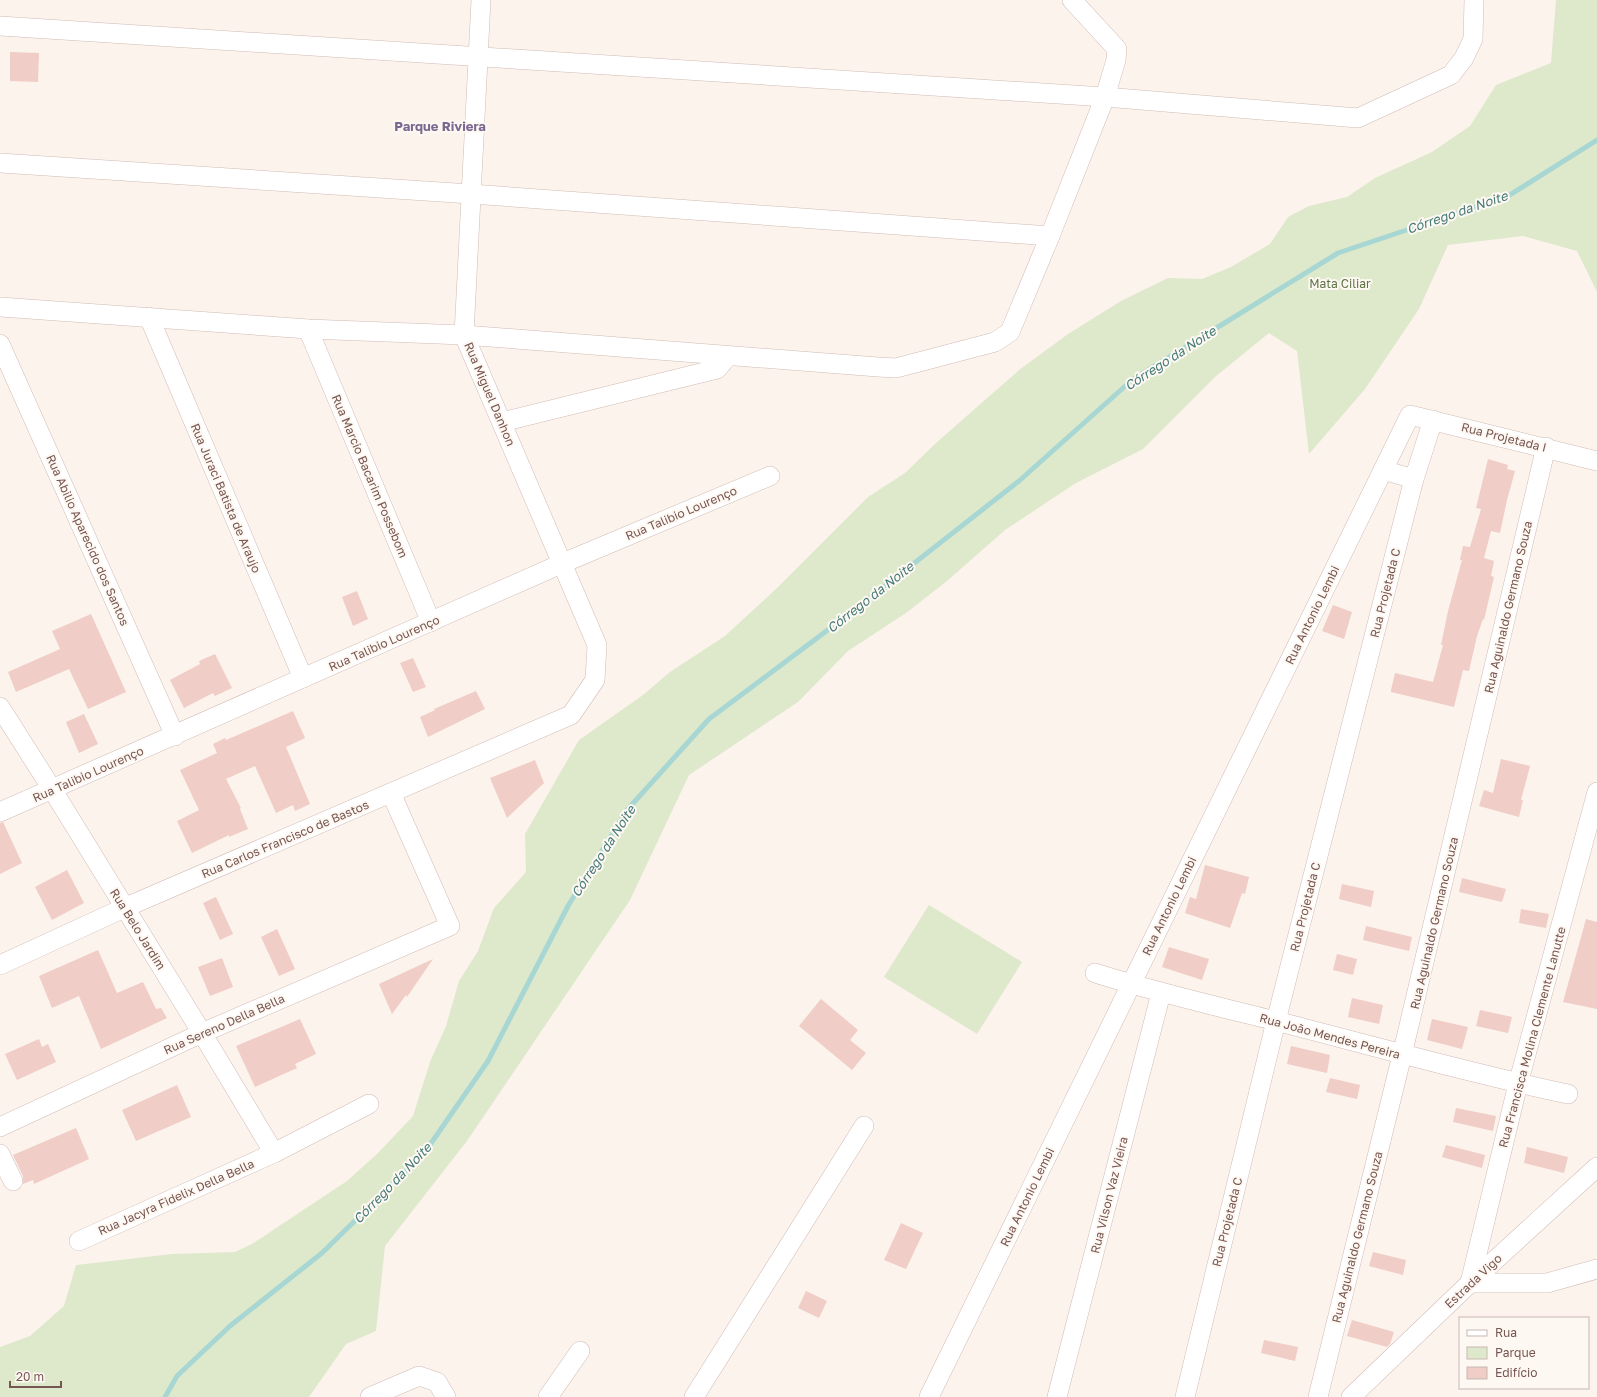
<svg xmlns="http://www.w3.org/2000/svg" width="1597" height="1397" font-family="'Golos Text',sans-serif">
  <rect width="100%" height="100%" fill="#fcf3ed"/>
  <g fill="#dee9cb">
    <path d="M 1556,0 L 1597,0 L 1597,292 L 1577,251 L 1523,236 L 1448,245 L 1419,309 L 1365,389 L 1309,454 L 1297,351 L 1269,333 L 1215,377 L 1143,449 L 1076,483 L 1005,530 L 947,581 L 906,613 L 848,651 L 798,702 L 689,775 L 630,900 L 467,1141 L 385,1246 L 376,1331 L 346,1344 L 309,1397 L 0,1397 L 0,1347 L 30,1336 L 64,1306 L 76,1265 L 172,1254 L 235,1252 L 252,1244 L 347,1181 L 378,1153 L 413,1116 L 430,1062 L 446,1026 L 459,981 L 478,951 L 494,908 L 526,872 L 525,834 L 579,740 L 643,695 L 670,672 L 725,636 L 776,589 L 868,497 L 905,473 L 936,443 L 1019,370 L 1068,334 L 1121,301 L 1168,278 L 1202,279 L 1231,267 L 1270,244 L 1288,217 L 1309,206 L 1347,197 L 1375,178 L 1432,152 L 1470,126 L 1496,85 L 1551,63 Z"/>
    <path d="M 929,905 L 1022,962 L 977,1034 L 884,977 Z"/>
  </g>
  <g fill="none" stroke-linecap="round" stroke-linejoin="round">
    <path stroke="#a8d6d3" stroke-width="5" d="M 165,1397 L 177,1376 L 230,1326 L 322,1253 L 425,1152 L 488,1061 L 568,906 L 627,810 L 709,719 L 857,608 L 1019,481 L 1132,380 L 1338,253 L 1508,196 L 1597,140"/>
  </g>
  <g fill="#f0cdc6">
    <path d="M 10,52 L 39,53 L 38,82 L 10,81 Z"/>
    <path d="M 1488,459 L 1508,465 L 1507,469 L 1515,471 L 1507,500 L 1500,533 L 1491,531 L 1484,558 L 1494,561 L 1491,576 L 1494,577 L 1484,620 L 1483,619 L 1477,636 L 1469,671 L 1463,670 L 1454,707 L 1391,692 L 1391,690 L 1395,673 L 1433,682 L 1443,645 L 1441,645 L 1448,611 L 1462,560 L 1460,560 L 1463,546 L 1470,547 L 1481,509 L 1476,508 Z"/>
    <path d="M 357,591 L 368,619 L 353,626 L 342,597 Z"/>
    <path d="M 1333,605 L 1352,612 L 1344,639 L 1322,631 Z"/>
    <path d="M 91,614 L 126,692 L 88,709 L 69,669 L 16,692 L 8,672 L 60,649 L 52,631 Z"/>
    <path d="M 215,654 L 232,688 L 215,696 L 213,693 L 184,708 L 170,680 L 200,664 L 199,661 Z"/>
    <path d="M 413,658 L 426,687 L 413,692 L 400,663 Z"/>
    <path d="M 476,691 L 485,709 L 428,737 L 420,717 L 435,710 L 434,709 Z"/>
    <path d="M 293,711 L 305,738 L 286,747 L 310,804 L 295,811 L 293,805 L 276,813 L 255,766 L 226,779 L 241,808 L 240,809 L 248,829 L 229,837 L 229,835 L 192,853 L 177,821 L 199,810 L 180,770 L 217,753 L 213,744 L 225,738 L 226,740 Z"/>
    <path d="M 84,714 L 98,744 L 79,753 L 66,722 Z"/>
    <path d="M 1501,759 L 1530,766 L 1521,800 L 1523,800 L 1519,817 L 1479,806 L 1484,790 L 1493,793 Z"/>
    <path d="M 535,760 L 544,783 L 507,818 L 490,778 Z"/>
    <path d="M 3,822 L 22,863 L 0,874 L 0,823 Z"/>
    <path d="M 1205,865 L 1249,877 L 1245,894 L 1242,893 L 1230,928 L 1185,913 L 1190,897 L 1196,899 Z"/>
    <path d="M 67,870 L 84,903 L 52,920 L 35,887 Z"/>
    <path d="M 1462,878 L 1506,889 L 1502,902 L 1459,892 Z"/>
    <path d="M 1342,884 L 1374,891 L 1371,907 L 1339,899 Z"/>
    <path d="M 216,897 L 233,934 L 220,940 L 203,903 Z"/>
    <path d="M 1521,909 L 1549,914 L 1546,928 L 1519,923 Z"/>
    <path d="M 1586,919 L 1597,922 L 1597,1009 L 1563,1002 Z"/>
    <path d="M 1366,926 L 1412,937 L 1409,951 L 1363,940 Z"/>
    <path d="M 277,929 L 295,969 L 279,976 L 261,937 Z"/>
    <path d="M 1169,947 L 1209,959 L 1202,980 L 1162,967 Z"/>
    <path d="M 98,950 L 117,993 L 143,982 L 156,1009 L 161,1008 L 167,1018 L 101,1049 L 79,996 L 52,1008 L 39,976 Z"/>
    <path d="M 1337,954 L 1357,959 L 1353,975 L 1333,970 Z"/>
    <path d="M 222,958 L 233,987 L 210,996 L 198,967 Z"/>
    <path d="M 433,959 L 407,997 L 406,995 L 392,1014 L 379,984 Z"/>
    <path d="M 1352,998 L 1383,1005 L 1379,1024 L 1348,1017 Z"/>
    <path d="M 821,999 L 858,1030 L 850,1040 L 866,1053 L 852,1070 L 799,1026 Z"/>
    <path d="M 1480,1010 L 1512,1017 L 1508,1033 L 1476,1026 Z"/>
    <path d="M 300,1019 L 316,1054 L 295,1064 L 297,1068 L 255,1087 L 236,1046 Z"/>
    <path d="M 1432,1019 L 1468,1027 L 1462,1049 L 1427,1040 Z"/>
    <path d="M 39,1039 L 42,1047 L 48,1044 L 56,1062 L 17,1080 L 5,1054 Z"/>
    <path d="M 1291,1046 L 1330,1055 L 1327,1073 L 1287,1064 Z"/>
    <path d="M 1330,1078 L 1360,1085 L 1357,1099 L 1326,1092 Z"/>
    <path d="M 177,1085 L 191,1117 L 136,1141 L 122,1110 Z"/>
    <path d="M 1456,1108 L 1496,1116 L 1493,1131 L 1453,1122 Z"/>
    <path d="M 76,1128 L 89,1159 L 34,1184 L 33,1180 L 23,1184 L 23,1176 L 13,1155 Z"/>
    <path d="M 1446,1145 L 1485,1155 L 1482,1168 L 1442,1157 Z"/>
    <path d="M 1527,1147 L 1568,1157 L 1564,1173 L 1524,1163 Z"/>
    <path d="M 901,1223 L 923,1233 L 906,1269 L 884,1260 Z"/>
    <path d="M 1373,1252 L 1406,1260 L 1403,1275 L 1369,1266 Z"/>
    <path d="M 806,1291 L 827,1301 L 819,1318 L 798,1308 Z"/>
    <path d="M 1352,1320 L 1394,1332 L 1390,1344 L 1387,1347 L 1347,1336 Z"/>
    <path d="M 1264,1340 L 1298,1347 L 1295,1361 L 1261,1353 Z"/>
  </g>
  <g fill="none" stroke-linecap="round" stroke-linejoin="round">
    <g stroke="#d1bbb5" stroke-width="20">
      <g id="minor">
        <path d="M 0,26 L 1105,97 L 1358,118 L 1451,75 L 1464,58 L 1473,39 L 1474,0"/>
        <path d="M 0,163 L 471,194 L 1050,236"/>
        <path d="M 0,307 L 308,329 L 464,335 L 878,367 L 896,368 L 995,342 L 1010,332 L 1050,236 L 1105,97 L 1116,60 L 1117,49 L 1072,0"/>
        <path d="M 149,317 L 303,678"/>
        <path d="M 308,329 L 431,622"/>
        <path d="M 0,344 L 175,736"/>
        <path d="M 502,422 L 717,369 L 728,356"/>
        <path d="M 1383,470 L 1414,479"/>
        <path d="M 0,707 L 52,789 L 202,1033 L 274,1153"/>
        <path d="M 1597,792 L 1518,1084 L 1470,1283 L 1547,1283 L 1597,1269"/>
        <path d="M 0,812 L 563,563 L 770,476"/>
        <path d="M 0,965 L 124,908 L 571,715 L 595,680 L 597,645 L 464,335 L 481,0"/>
        <path d="M 1095,973 C 1155,992 1215,1006 1276,1021 C 1373,1046 1469,1073 1568,1094"/>
        <path d="M 0,1127 L 202,1033 L 450,926 L 391,793"/>
        <path d="M 0,1154 L 13,1181"/>
        <path d="M 79,1241 L 274,1153 L 369,1104"/>
        <path d="M 370,1397 L 419,1376 L 437,1382 L 446,1397"/>
        <path d="M 548,1397 L 580,1351"/>
        <path d="M 694,1397 L 864,1126"/>
        <path d="M 929,1397 L 1410,415 L 1597,461"/>
        <path d="M 1057,1397 L 1161,993"/>
        <path d="M 1185,1397 L 1276,1021 L 1414,479 L 1433,420"/>
        <path d="M 1318,1397 L 1402,1055 L 1546,447"/>
        <path d="M 1351,1397 L 1470,1283 L 1597,1167"/>
      </g>
    </g>
    <use href="#minor" stroke="#fff" stroke-width="19"/>
  </g>
  <g text-anchor="middle" dominant-baseline="central" stroke-width="4" stroke-linejoin="round" paint-order="stroke">
    <g font-size="12" fill="#5e7546" stroke="#fef8f3">
      <text x="1340" y="283">Mata Ciliar</text>
    </g>
    <g font-size="12" fill="#775550" stroke="#fef8f3">
      <text transform="translate(490 394) rotate(67)">Rua Miguel Danhon</text>
      <text transform="translate(1504 437) rotate(14)">Rua Projetada I</text>
      <text transform="translate(370 476) rotate(67)">Rua Marcio Bacarim Possebom</text>
      <text transform="translate(226 498) rotate(67)">Rua Juraci Batista de Araujo</text>
      <text transform="translate(681 513) rotate(-23)">Rua Talibio Lourenço</text>
      <text transform="translate(88 540) rotate(66)">Rua Abilio Aparecido dos Santos</text>
      <text transform="translate(1385 593) rotate(-76)">Rua Projetada C</text>
      <text transform="translate(1508 607) rotate(-77)">Rua Aguinaldo Germano Souza</text>
      <text transform="translate(1312 615) rotate(-64)">Rua Antonio Lembi</text>
      <text transform="translate(384 643) rotate(-24)">Rua Talibio Lourenço</text>
      <text transform="translate(88 774) rotate(-24)">Rua Talibio Lourenço</text>
      <text transform="translate(285 839) rotate(-23)">Rua Carlos Francisco de Bastos</text>
      <text transform="translate(1169 906) rotate(-64)">Rua Antonio Lembi</text>
      <text transform="translate(1305 907) rotate(-76)">Rua Projetada C</text>
      <text transform="translate(1434 923) rotate(-77)">Rua Aguinaldo Germano Souza</text>
      <text transform="translate(138 929) rotate(58)">Rua Belo Jardim</text>
      <text transform="translate(224 1024) rotate(-24)">Rua Sereno Della Bella</text>
      <text transform="translate(1330 1036) rotate(15)">Rua João Mendes Pereira</text>
      <text transform="translate(1532 1037) rotate(-75)">Rua Francisca Molina Clemente Lanutte</text>
      <text transform="translate(1109 1195) rotate(-76)">Rua Vilson Vaz Vieira</text>
      <text transform="translate(176 1197) rotate(-24)">Rua Jacyra Fidelix Della Bella</text>
      <text transform="translate(1027 1197) rotate(-64)">Rua Antonio Lembi</text>
      <text transform="translate(1227 1222) rotate(-76)">Rua Projetada C</text>
      <text transform="translate(1357 1237) rotate(-76)">Rua Aguinaldo Germano Souza</text>
      <text transform="translate(1473 1281) rotate(-43)">Estrada Vigo</text>
    </g>
    <g font-size="13" font-weight="bold" fill="#7a6891" stroke="#fef8f3">
      <text x="440" y="126">Parque Riviera</text>
    </g>
    <g font-size="13" font-style="italic" fill="#447a77" stroke="#fef8f3">
      <text transform="translate(1457 212) rotate(-19)">Córrego da Noite</text>
      <text transform="translate(1170 358) rotate(-33)">Córrego da Noite</text>
      <text transform="translate(870 597) rotate(-38)">Córrego da Noite</text>
      <text transform="translate(603 851) rotate(-57)">Córrego da Noite</text>
      <text transform="translate(392 1183) rotate(-46)">Córrego da Noite</text>
    </g>
  </g>
  <rect x="1459" y="1317" width="130" height="72" fill="#fef8f3" stroke="#c8b7b2"/>
  <rect x="1467" y="1330" width="20" height="6" fill="#ffffff" stroke="#c8b7b2"/>
  <text x="1495" y="1337" font-size="12" fill="#775550">Rua</text>
  <rect x="1467" y="1347" width="20" height="12" fill="#dee9cb" stroke="#c8b7b2"/>
  <text x="1495" y="1357" font-size="12" fill="#775550">Parque</text>
  <rect x="1467" y="1367" width="20" height="12" fill="#f0cdc6" stroke="#c8b7b2"/>
  <text x="1495" y="1377" font-size="12" fill="#775550">Edifício</text>
  <path d="M10 1381v6h51v-6" fill="none" stroke="#775550" stroke-width="2"/>
  <text x="16" y="1381" font-size="12" fill="#775550" stroke="#fef8f3" stroke-width="3" paint-order="stroke">20 m</text>
</svg>
